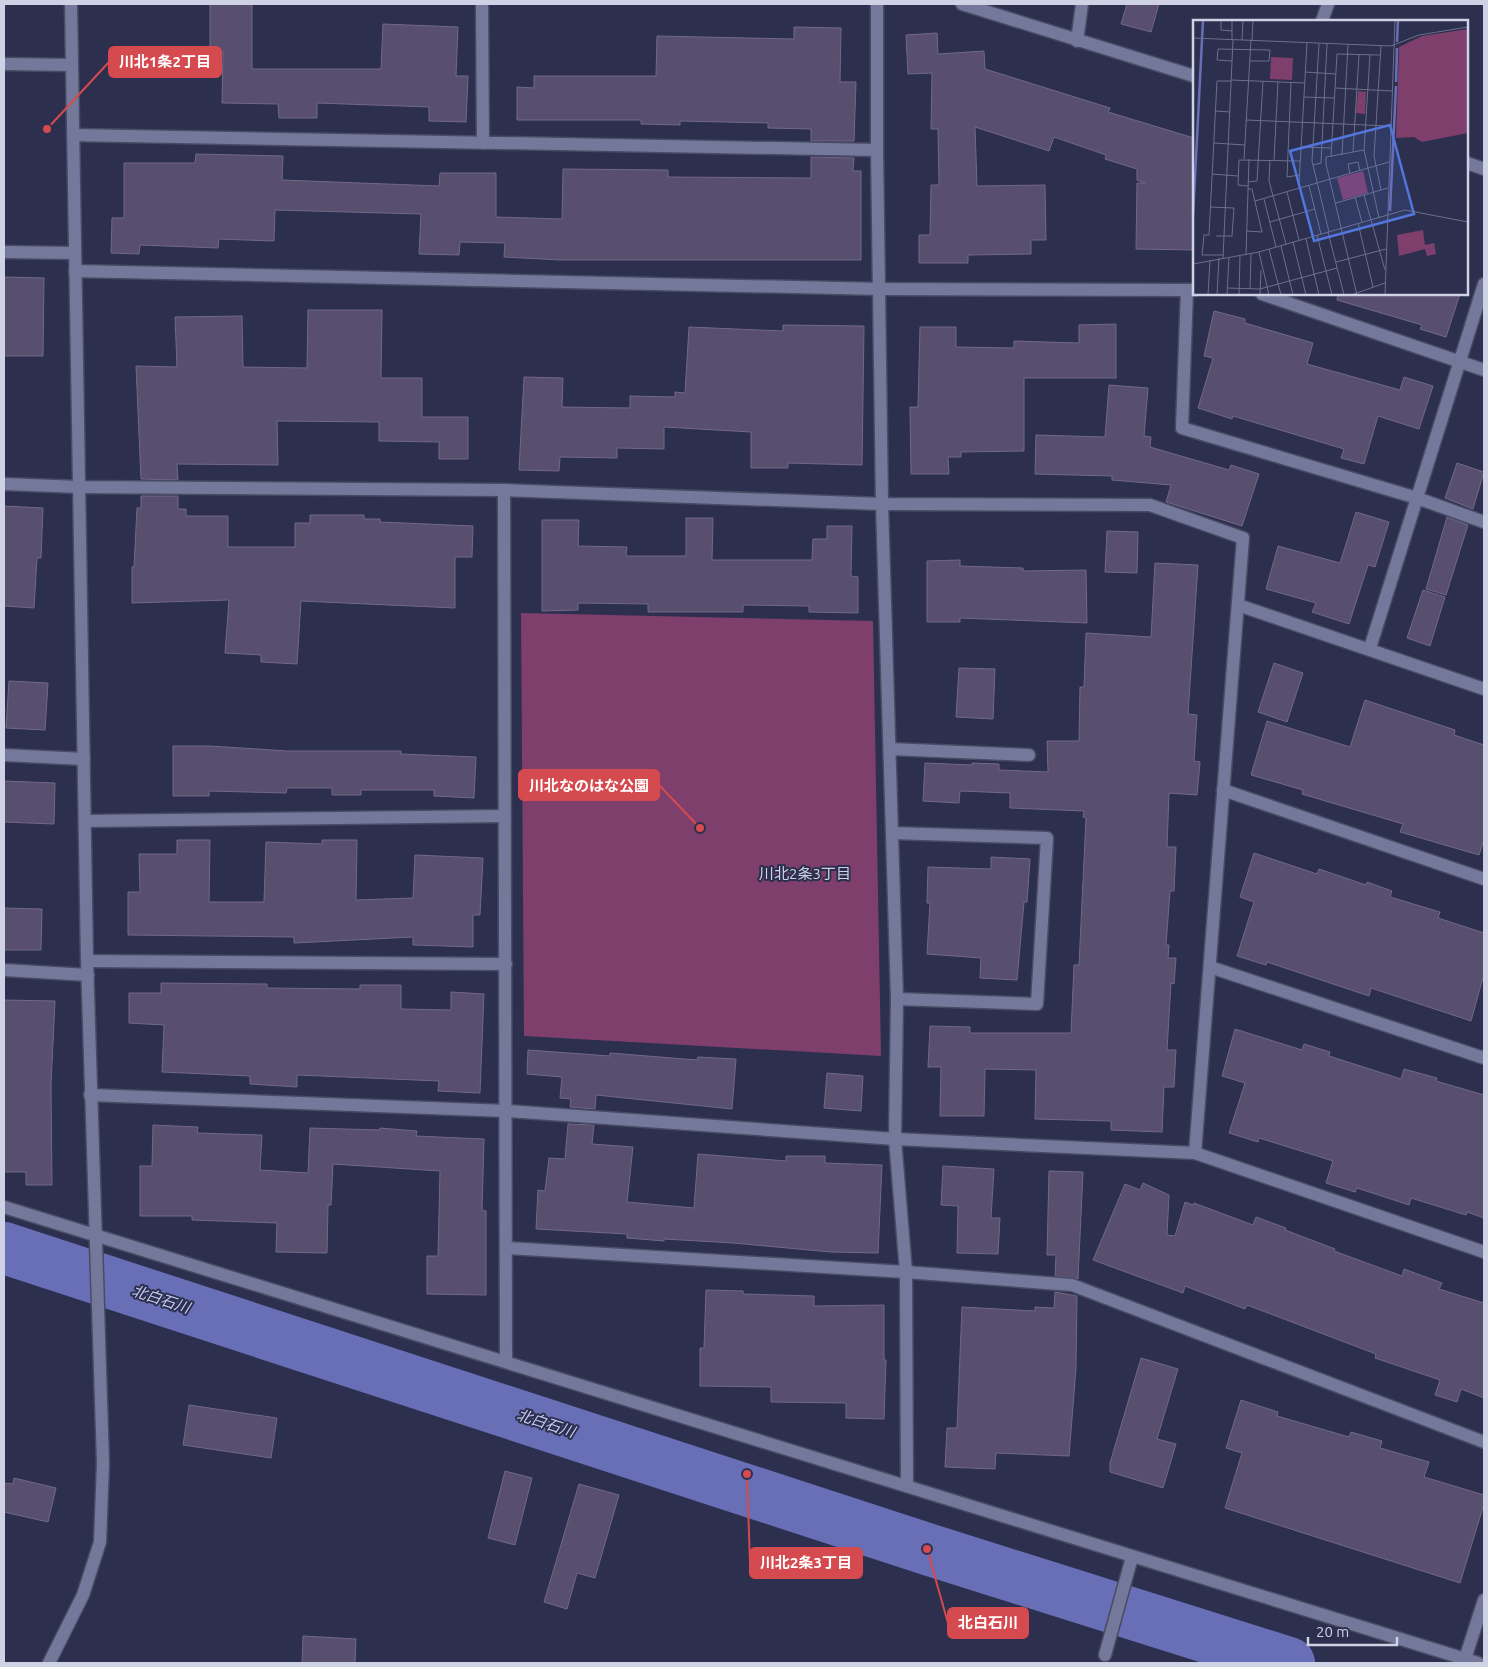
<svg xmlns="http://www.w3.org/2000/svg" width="1488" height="1667" font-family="Ubuntu,'Noto Sans JP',sans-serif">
  <rect width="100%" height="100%" fill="#2c2f4d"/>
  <path fill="#7e3f6d" d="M 521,613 L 873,621 L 881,1056 L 524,1036 Z"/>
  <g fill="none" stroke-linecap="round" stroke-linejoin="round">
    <path stroke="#696fb7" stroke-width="52" d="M 4,1248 L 927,1549 L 1289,1663"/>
  </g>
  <g fill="#584e6e" stroke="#726889">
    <path d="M 210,4 L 252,4 L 252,69 L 381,69 L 383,24 L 458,27 L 456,76 L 468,76 L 466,122 L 429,121 L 429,107 L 317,103 L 317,118 L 279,118 L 278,104 L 222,103 L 223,52 L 210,53 Z"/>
    <path d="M 1127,4 L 1159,4 L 1151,32 L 1121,24 Z"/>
    <path d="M 794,27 L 841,28 L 840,82 L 856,82 L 854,141 L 811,141 L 811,129 L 768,128 L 768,123 L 680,121 L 680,125 L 641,124 L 641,120 L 517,120 L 517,87 L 534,88 L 534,76 L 656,76 L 657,36 L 794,39 Z"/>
    <path d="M 937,33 L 938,54 L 984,51 L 985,69 L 1110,108 L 1108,112 L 1194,138 L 1194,250 L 1136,249 L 1137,183 L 1145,183 L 1137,180 L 1137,169 L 1105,159 L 1106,155 L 1054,137 L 1049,151 L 975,127 L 977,186 L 1045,185 L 1046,240 L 1031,240 L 1031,254 L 968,255 L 968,263 L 919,263 L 919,235 L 930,235 L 931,185 L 939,185 L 938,129 L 931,129 L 932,73 L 908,74 L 906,35 Z"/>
    <path d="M 196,154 L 283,156 L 282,180 L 439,186 L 440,173 L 496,173 L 496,217 L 562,219 L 563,169 L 668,170 L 668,177 L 811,178 L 811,157 L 854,158 L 853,171 L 861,171 L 861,260 L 560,260 L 504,257 L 505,243 L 460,242 L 459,255 L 419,254 L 421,214 L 275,210 L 274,241 L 219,239 L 218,248 L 140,245 L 139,254 L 111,253 L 112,218 L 124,218 L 124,163 L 195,163 Z"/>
    <path d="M 4,277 L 44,278 L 43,356 L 4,356 Z"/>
    <path d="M 1338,294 L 1460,294 L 1446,337 L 1420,329 L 1422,325 L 1337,300 Z"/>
    <path d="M 308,310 L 382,310 L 381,378 L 422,378 L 422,417 L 468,417 L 468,459 L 439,459 L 439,442 L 379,441 L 379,422 L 277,421 L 278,465 L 177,464 L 178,480 L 141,479 L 136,366 L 177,367 L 175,317 L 242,316 L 243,367 L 307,368 Z"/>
    <path d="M 1214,311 L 1245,319 L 1245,323 L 1313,343 L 1307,364 L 1400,390 L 1404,377 L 1433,386 L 1419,429 L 1378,416 L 1364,464 L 1341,458 L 1344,449 L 1233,416 L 1232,419 L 1198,408 L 1213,358 L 1204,356 Z"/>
    <path d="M 1116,324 L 1116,378 L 1024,378 L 1024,451 L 961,452 L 961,457 L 948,457 L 949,474 L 911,474 L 910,407 L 918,407 L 920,327 L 956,327 L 956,347 L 1014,348 L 1014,341 L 1079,343 L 1079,325 Z"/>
    <path d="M 783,325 L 864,326 L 862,465 L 788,463 L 788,468 L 751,468 L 751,432 L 664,427 L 664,449 L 617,448 L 617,458 L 560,457 L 559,471 L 519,470 L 524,377 L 563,378 L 562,407 L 630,408 L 630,396 L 675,397 L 675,392 L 685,393 L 689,327 L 783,331 Z"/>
    <path d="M 1109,385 L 1148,388 L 1144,436 L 1151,437 L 1150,447 L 1229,470 L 1231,465 L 1259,474 L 1242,526 L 1166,502 L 1171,485 L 1112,480 L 1112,476 L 1035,474 L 1036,435 L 1105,437 Z"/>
    <path d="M 1457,463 L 1484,472 L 1473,509 L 1445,498 Z"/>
    <path d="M 141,496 L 178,496 L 178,509 L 186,509 L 186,516 L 228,516 L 228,547 L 295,547 L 295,523 L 310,523 L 310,515 L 364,515 L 364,519 L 380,519 L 380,522 L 473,526 L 472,557 L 455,557 L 455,608 L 301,601 L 297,664 L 261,662 L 261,655 L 225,653 L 229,600 L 132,603 L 132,567 L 134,567 L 137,508 L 141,508 Z"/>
    <path d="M 4,506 L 43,508 L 41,558 L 37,558 L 34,608 L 4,606 Z"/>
    <path d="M 1356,512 L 1389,522 L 1375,567 L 1368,565 L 1349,624 L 1312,612 L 1316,603 L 1266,589 L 1278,546 L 1340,563 Z"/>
    <path d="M 1447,517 L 1468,525 L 1446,595 L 1426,589 Z"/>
    <path d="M 686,518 L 713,518 L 712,560 L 812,560 L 813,539 L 827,539 L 827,526 L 852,526 L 851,576 L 858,577 L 858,613 L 809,612 L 809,606 L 743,605 L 743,612 L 648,612 L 648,604 L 578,603 L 578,610 L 542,611 L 542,520 L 579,520 L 578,546 L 627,547 L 626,556 L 686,556 Z"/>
    <path d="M 1107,531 L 1138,532 L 1137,573 L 1105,572 Z"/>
    <path d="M 960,560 L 960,566 L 1023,568 L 1023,571 L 1086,570 L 1087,623 L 960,618 L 960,622 L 927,622 L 927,561 Z"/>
    <path d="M 1155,563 L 1198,565 L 1188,714 L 1197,715 L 1194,761 L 1200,762 L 1197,795 L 1169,793 L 1167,847 L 1176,847 L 1174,891 L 1170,891 L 1166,945 L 1169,945 L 1168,958 L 1176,958 L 1174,984 L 1171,983 L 1167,1050 L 1176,1050 L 1174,1087 L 1164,1087 L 1162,1132 L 1111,1130 L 1111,1121 L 1035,1119 L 1036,1070 L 985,1069 L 984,1116 L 940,1116 L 941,1067 L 928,1067 L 930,1026 L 970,1027 L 970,1033 L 1071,1033 L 1074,965 L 1079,965 L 1086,818 L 1083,817 L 1084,811 L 1010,808 L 1010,793 L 960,791 L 959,803 L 923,801 L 925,763 L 972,765 L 972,763 L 999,764 L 999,770 L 1048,772 L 1047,741 L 1079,741 L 1080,687 L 1084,687 L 1086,633 L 1151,637 Z"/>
    <path d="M 1423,590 L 1445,597 L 1430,646 L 1407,638 Z"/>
    <path d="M 1274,663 L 1303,673 L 1287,722 L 1258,712 Z"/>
    <path d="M 959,668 L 995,669 L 993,719 L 956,717 Z"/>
    <path d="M 9,681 L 48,683 L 45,730 L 6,728 Z"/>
    <path d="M 1365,700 L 1455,730 L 1454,735 L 1484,745 L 1484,840 L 1479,855 L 1400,832 L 1403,824 L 1302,794 L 1303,790 L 1251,775 L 1267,721 L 1350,747 Z"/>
    <path d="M 173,746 L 210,746 L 288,751 L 401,751 L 401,754 L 476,757 L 474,798 L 434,796 L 434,790 L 361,790 L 361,795 L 332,795 L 332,788 L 287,788 L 286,793 L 209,791 L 209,796 L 173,796 Z"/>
    <path d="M 4,781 L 55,783 L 54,824 L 4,822 Z"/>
    <path d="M 177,840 L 210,840 L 209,902 L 264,902 L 266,842 L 322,844 L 322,840 L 357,840 L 356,900 L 413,898 L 415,855 L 483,858 L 480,915 L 473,915 L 473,947 L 413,945 L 413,937 L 294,943 L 294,937 L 128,935 L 128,892 L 140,892 L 139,854 L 177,854 Z"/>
    <path d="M 1254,853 L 1317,874 L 1319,869 L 1366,885 L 1367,882 L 1392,891 L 1390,897 L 1440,912 L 1438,918 L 1484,933 L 1484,974 L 1471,1021 L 1371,988 L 1369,996 L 1267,962 L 1266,965 L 1237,956 L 1254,902 L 1240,897 Z"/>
    <path d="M 991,857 L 1030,859 L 1027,902 L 1024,902 L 1017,980 L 980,978 L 981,958 L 927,954 L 930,903 L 927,903 L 928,867 L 991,869 Z"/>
    <path d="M 4,908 L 42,909 L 41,950 L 4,950 Z"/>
    <path d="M 161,983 L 267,984 L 267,988 L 360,989 L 360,985 L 401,985 L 401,1009 L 451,1010 L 451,992 L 484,994 L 480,1093 L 438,1091 L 439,1081 L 297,1075 L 297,1087 L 250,1084 L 250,1076 L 162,1072 L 164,1025 L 129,1023 L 129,993 L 161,993 Z"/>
    <path d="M 4,1000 L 55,1001 L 51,1085 L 52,1185 L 26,1185 L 26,1172 L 4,1172 Z"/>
    <path d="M 1235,1029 L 1302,1050 L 1304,1044 L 1330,1052 L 1329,1056 L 1401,1079 L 1404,1069 L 1437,1078 L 1436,1081 L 1484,1095 L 1484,1218 L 1467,1212 L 1466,1215 L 1411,1198 L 1409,1205 L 1357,1188 L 1355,1192 L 1326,1183 L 1333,1161 L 1259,1138 L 1258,1142 L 1229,1133 L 1245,1083 L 1222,1076 Z"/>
    <path d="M 528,1050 L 610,1056 L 610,1053 L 697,1060 L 698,1057 L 736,1059 L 732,1109 L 596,1095 L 595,1109 L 570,1107 L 571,1099 L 560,1098 L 562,1077 L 527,1074 Z"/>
    <path d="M 827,1073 L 863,1076 L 861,1111 L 824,1108 Z"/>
    <path d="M 568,1124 L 594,1125 L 592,1144 L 633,1147 L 627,1202 L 694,1208 L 698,1154 L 786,1161 L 786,1156 L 825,1156 L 825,1163 L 882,1165 L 878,1253 L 831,1252 L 733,1243 L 664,1239 L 664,1241 L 627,1238 L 627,1234 L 536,1229 L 538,1190 L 545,1191 L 549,1158 L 565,1159 Z"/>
    <path d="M 153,1125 L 198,1127 L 197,1133 L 262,1135 L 260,1170 L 308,1173 L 310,1128 L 380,1130 L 380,1128 L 417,1131 L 416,1136 L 484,1139 L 482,1210 L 486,1211 L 486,1295 L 427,1294 L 427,1256 L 438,1256 L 440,1171 L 333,1164 L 331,1205 L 328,1205 L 327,1253 L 276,1252 L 277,1223 L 192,1220 L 192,1216 L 140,1216 L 140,1166 L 152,1166 Z"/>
    <path d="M 943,1166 L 994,1169 L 991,1218 L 1000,1218 L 998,1254 L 957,1253 L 958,1206 L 941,1205 Z"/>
    <path d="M 1049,1171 L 1083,1172 L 1078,1279 L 1055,1276 L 1056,1255 L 1047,1255 Z"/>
    <path d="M 1143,1183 L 1169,1195 L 1167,1235 L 1175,1236 L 1185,1202 L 1193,1205 L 1194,1203 L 1253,1225 L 1256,1217 L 1286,1228 L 1285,1230 L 1335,1249 L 1334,1251 L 1402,1276 L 1404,1269 L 1442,1283 L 1439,1289 L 1484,1303 L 1484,1398 L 1461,1389 L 1457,1402 L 1435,1395 L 1440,1380 L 1375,1358 L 1376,1354 L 1247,1305 L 1245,1309 L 1185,1286 L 1183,1293 L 1093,1260 L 1125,1184 L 1140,1190 Z"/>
    <path d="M 706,1290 L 743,1291 L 743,1294 L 814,1296 L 814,1306 L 884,1305 L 884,1360 L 886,1360 L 884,1419 L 846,1418 L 846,1403 L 771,1402 L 771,1387 L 700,1386 L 700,1348 L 704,1348 Z"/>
    <path d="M 1055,1292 L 1077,1296 L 1076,1368 L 1069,1456 L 996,1453 L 995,1469 L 945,1467 L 947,1428 L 957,1428 L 962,1307 L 1035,1311 L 1035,1307 L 1054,1308 Z"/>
    <path d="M 1141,1358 L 1178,1369 L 1157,1439 L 1176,1444 L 1163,1488 L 1110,1472 L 1110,1463 Z"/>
    <path d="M 1241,1400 L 1278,1412 L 1277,1416 L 1349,1437 L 1351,1432 L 1382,1441 L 1380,1448 L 1429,1462 L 1424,1477 L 1484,1495 L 1484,1504 L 1460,1583 L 1225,1508 L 1242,1453 L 1226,1448 Z"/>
    <path d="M 189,1405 L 277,1418 L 271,1458 L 183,1445 Z"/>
    <path d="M 505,1471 L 532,1478 L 515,1545 L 488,1538 Z"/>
    <path d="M 14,1478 L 56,1488 L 48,1522 L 4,1512 L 4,1483 L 13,1484 Z"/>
    <path d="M 579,1484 L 619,1495 L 595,1578 L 577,1573 L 567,1609 L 544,1602 Z"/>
    <path d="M 303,1636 L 356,1639 L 355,1663 L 302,1663 Z"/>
  </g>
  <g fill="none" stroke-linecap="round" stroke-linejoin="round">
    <g stroke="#494b64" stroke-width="15">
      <path id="service" d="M 1105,1655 L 1132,1557"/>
    </g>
    <g stroke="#494b64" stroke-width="15">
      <g id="minor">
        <path d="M 482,4 L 483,143"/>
        <path d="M 877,4 L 877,150 L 882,504 L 897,999 L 895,1139 L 906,1272 L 907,1485"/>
        <path d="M 962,4 L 1194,76"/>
        <path d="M 1322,21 L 1328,4"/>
        <path d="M 1077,41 L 1082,4"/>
        <path d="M 4,64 L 71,65"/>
        <path d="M 73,135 L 877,150"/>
        <path d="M 1467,163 L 1484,169"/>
        <path d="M 4,252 L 73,253"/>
        <path d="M 75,271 L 880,289 L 1194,290"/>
        <path d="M 1187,290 L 1182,428 L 1417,498 L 1484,522"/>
        <path d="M 1262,294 L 1484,370"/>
        <path d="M 4,484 L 79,487 L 504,490 L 882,504 L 1150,505 L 1243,538 L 1195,1153"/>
        <path d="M 504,490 L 506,1361"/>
        <path d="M 1238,605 L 1484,689"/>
        <path d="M 1370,648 L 1484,284"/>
        <path d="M 890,749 L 1029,755"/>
        <path d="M 4,755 L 84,759"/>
        <path d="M 1223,790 L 1484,879"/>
        <path d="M 85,821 L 505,816"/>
        <path d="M 892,833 L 1047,838 L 1037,1004 L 897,999"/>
        <path d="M 87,961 L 506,964"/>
        <path d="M 1210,967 L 1484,1058"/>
        <path d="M 4,970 L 88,975"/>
        <path d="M 90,1095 L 507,1111 L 895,1139 L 1195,1153 L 1484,1252"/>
        <path d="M 507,1248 L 906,1272 L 1072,1285 L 1484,1442"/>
        <path d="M 1465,1659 L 1484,1600"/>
      </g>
    </g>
    <g stroke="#494b64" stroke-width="15">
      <g id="tertiary">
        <path d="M 4,1207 L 1478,1663"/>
        <path d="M 49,1663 L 83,1595 L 100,1542 L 103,1463 L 87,961 L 71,4"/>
      </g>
    </g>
    <use href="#service" stroke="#74799b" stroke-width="12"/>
    <use href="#minor" stroke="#74799b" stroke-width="12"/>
    <use href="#tertiary" stroke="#74799b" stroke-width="12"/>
  </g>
  <g text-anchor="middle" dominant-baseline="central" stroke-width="4" stroke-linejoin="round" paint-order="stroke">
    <g font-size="15" fill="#cfd2e5" stroke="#2c2f4d">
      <text x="805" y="873">川北2条3丁目</text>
    </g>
    <g font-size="15" font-style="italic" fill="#c7cdf5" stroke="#2c2f4d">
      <text transform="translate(161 1299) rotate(18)">北白石川</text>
      <text transform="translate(546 1423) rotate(18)">北白石川</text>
    </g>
  </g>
  <g transform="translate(1193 20)">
    <rect width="275" height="275" fill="#2c2f4d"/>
    <path d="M 275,9 L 275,113 L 229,122 L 221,117 L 203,118 L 206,27 L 229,16 ZM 78,37 L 100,38 L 99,60 L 77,59 ZM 165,71 L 173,72 L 172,94 L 163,93 ZM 170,151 L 175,173 L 150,180 L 144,158 ZM 230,210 L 232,225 L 241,223 L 243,234 L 234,236 L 232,229 L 206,236 L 204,215 Z" fill="#7e3f6d"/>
    <path fill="none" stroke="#696fb7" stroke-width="2.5" d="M 204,22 L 205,0M 203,62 L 204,28M 197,191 L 203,66M 0,197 L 10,0"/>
    <path fill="none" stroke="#6d708a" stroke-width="1" d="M 28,0 L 28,10 L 39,11M 0,18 L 198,26 L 226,15 L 275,7M 39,20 L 39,0M 49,20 L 50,0M 59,21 L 60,0M 114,23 L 106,164 L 116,201M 126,24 L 119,141 L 136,212M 188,26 L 181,136 L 188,170M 177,35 L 171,130 L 186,198M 39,41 L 24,40 L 25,29 L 77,30 L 76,41 L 57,41M 112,52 L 143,54M 38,60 L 112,63M 98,63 L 94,157 L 106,155M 142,68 L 199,71M 111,77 L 141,78M 22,91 L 37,92M 53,100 L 197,106M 21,123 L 52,125M 108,127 L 138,128M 160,132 L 166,35M 149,135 L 155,25M 138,137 L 144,34 L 187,35M 51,139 L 58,20M 77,140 L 76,161 L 93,224M 81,140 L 85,62M 120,145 L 128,143 L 134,24M 19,154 L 45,156M 157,154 L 155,144 L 165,142 L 167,151M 55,162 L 64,161 L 70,61M 55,166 L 45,165 L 46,140 L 107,141M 116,166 L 128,214M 94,172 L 106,220M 171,175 L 178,200M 162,177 L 169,202M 71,179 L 83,227M 62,181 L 196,142M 143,183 L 195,168M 17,187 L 41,188 L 39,216 L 23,216M 178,200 L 192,250M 77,202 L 122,189M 165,203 L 180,267M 53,211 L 69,212 L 59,169 L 55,169M 135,212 L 151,275M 124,215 L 139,275M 113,219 L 126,275M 100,222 L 113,275M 88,226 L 100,275M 76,229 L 88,275M 66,232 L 76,275M 30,235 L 9,235 L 11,215 L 16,215 L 24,61 L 38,61M 53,235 L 56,139M 30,238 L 40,20M 143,242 L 193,229M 0,244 L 66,232 L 212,190 L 275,202M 34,268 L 67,269 L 144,248M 57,269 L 58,234M 15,275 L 17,240M 24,275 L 26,238M 34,275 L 36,237M 46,275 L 47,236M 67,275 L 68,250M 158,275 L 192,263M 164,275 L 133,144 L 133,137 L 171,130M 192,275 L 202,0"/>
    <path fill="#5276dc" fill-opacity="0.15" stroke="#5276dc" stroke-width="2.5" d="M 197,105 L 221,194 L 121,221 L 97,131 Z"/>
    <rect width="275" height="275" fill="none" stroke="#cfd2e5" stroke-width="2.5"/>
  </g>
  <path fill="none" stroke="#d54a4e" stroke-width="2" d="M47 129L109 62M700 828L659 785M747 1474L750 1563M927 1549L948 1623"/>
  <g fill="#d54a4e" stroke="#2c2f4d" stroke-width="2">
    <circle cx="47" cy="129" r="5"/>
    <circle cx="700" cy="828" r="5"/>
    <circle cx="747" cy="1474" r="5"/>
    <circle cx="927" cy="1549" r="5"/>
  </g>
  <g fill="#d54a4e" stroke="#d54a4e" stroke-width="2">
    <rect x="109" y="47" width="112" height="30" rx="5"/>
    <rect x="519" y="770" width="140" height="30" rx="5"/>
    <rect x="750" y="1548" width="112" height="30" rx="5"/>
    <rect x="948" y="1608" width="80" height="30" rx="5"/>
  </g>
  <g font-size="15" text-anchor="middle" font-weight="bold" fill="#fff">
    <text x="165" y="67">川北1条2丁目</text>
    <text x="589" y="791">川北なのはな公園</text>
    <text x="806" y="1568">川北2条3丁目</text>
    <text x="988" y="1628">北白石川</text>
  </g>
  <rect width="1488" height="1667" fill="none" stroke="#cfd2e5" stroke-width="10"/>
  <path d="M1308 1637v8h89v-8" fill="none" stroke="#cfd2e5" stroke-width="2.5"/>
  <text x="1316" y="1637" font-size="15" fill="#cfd2e5" stroke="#2c2f4d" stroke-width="4" paint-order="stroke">20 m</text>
</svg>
